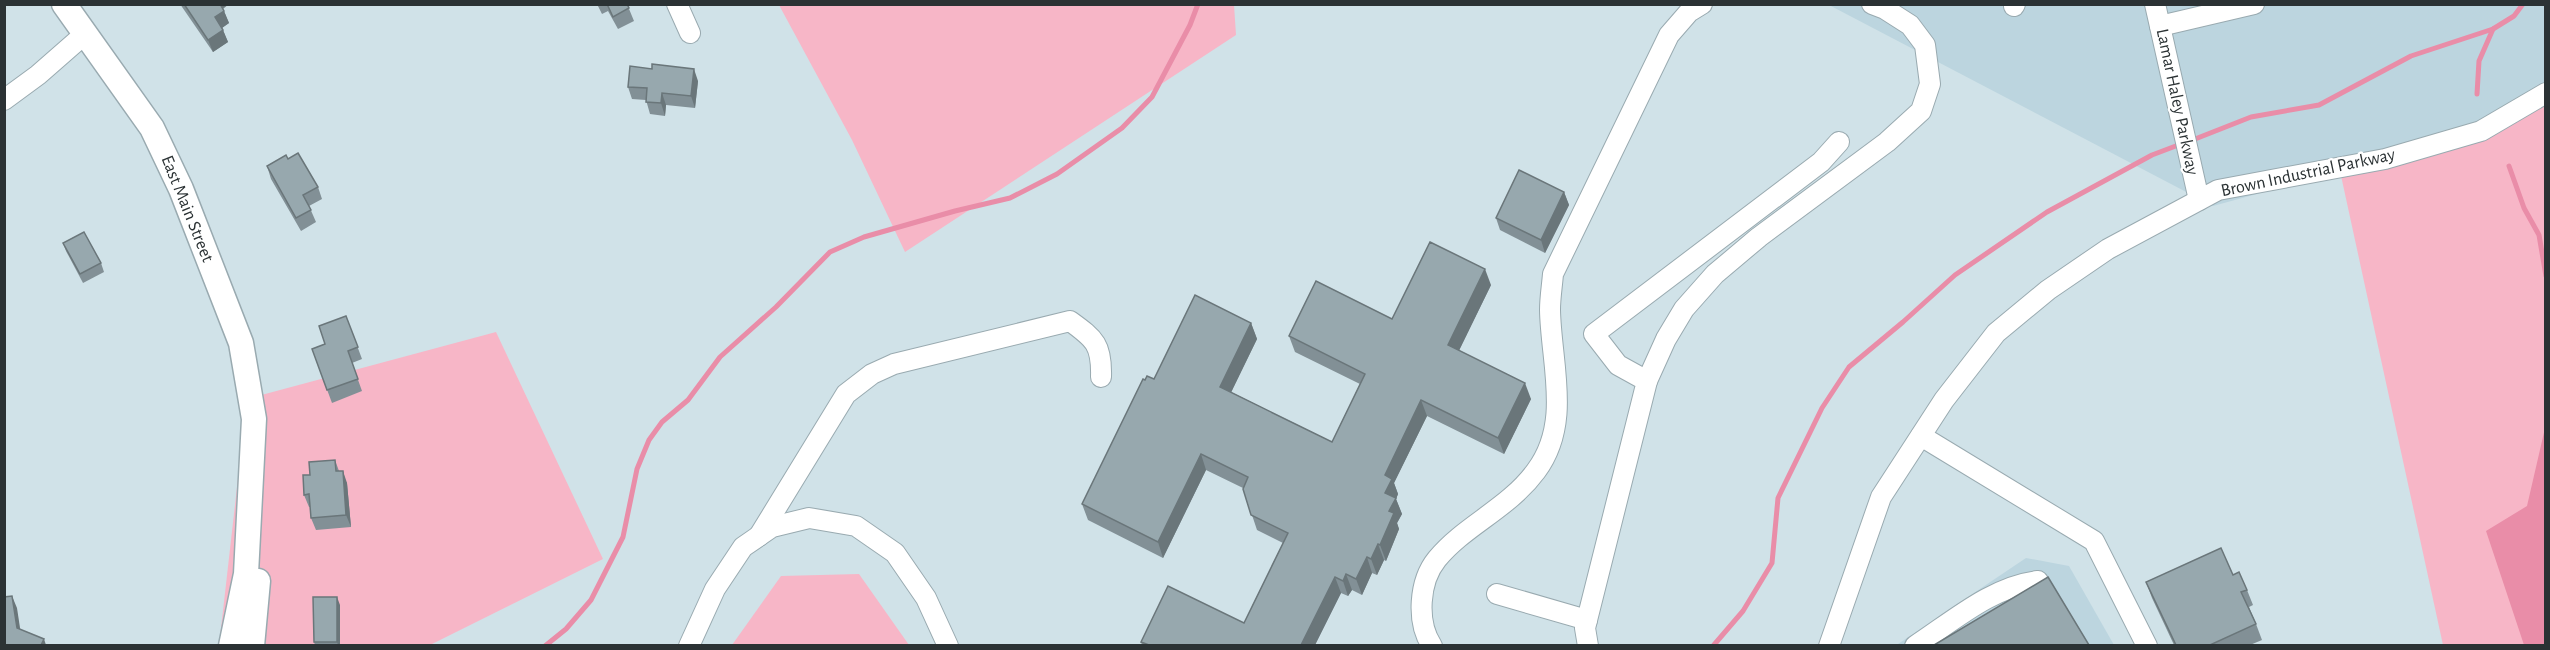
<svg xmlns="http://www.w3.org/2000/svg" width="2550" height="650" font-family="'Alegreya Sans',sans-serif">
  <rect width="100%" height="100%" fill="#d0e2e8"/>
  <g fill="#bcd5df">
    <path d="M 1829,5 L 2545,5 L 2545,87 L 2495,129 L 2213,206 Z"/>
    <path d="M 2026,558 L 2069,566 L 2114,645 L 1895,646 Z"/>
  </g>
  <g fill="#f7b6c7">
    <path d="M 779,5 L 1234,5 L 1236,35 L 905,252 L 852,140 Z"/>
    <path d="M 2545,87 L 2545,645 L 2443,645 L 2340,171 L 2495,129 Z"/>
    <path d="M 496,332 L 603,559 L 430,645 L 219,646 L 247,399 Z"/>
    <path d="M 859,574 L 909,645 L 732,645 L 781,576 Z"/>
  </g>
  <path fill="#e98da8" d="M 2545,428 L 2545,645 L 2524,645 L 2486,531 L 2527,506 Z"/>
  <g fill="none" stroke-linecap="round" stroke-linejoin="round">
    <g stroke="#e98da8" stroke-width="5">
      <path d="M 2477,94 L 2479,61 L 2493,29"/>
      <path d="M 2190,141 L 2251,117 L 2319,105 L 2411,56 L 2493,29 L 2514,16 L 2523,4"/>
      <path d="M 2509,166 L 2524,208 L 2539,235 L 2546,276"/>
      <path d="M 545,646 L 566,629 L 591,600 L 623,537 L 637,469 L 649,440 L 662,422 L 688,400 L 720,357 L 776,307 L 830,252 L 864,237 L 955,211 L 1010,198 L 1057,174 L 1122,128 L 1152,97 L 1190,25 L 1198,4"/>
      <path d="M 1713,646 L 1743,611 L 1772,563 L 1778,498 L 1822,408 L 1849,367 L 1903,322 L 1955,275 L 2047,212 L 2152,155 L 2181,144"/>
    </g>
    <g stroke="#99aab0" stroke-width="22">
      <g id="minor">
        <path d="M 677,4 L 690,33"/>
        <path d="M 2155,4 L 2199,200"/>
        <path d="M 2014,6 L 2015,4"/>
        <path d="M 2160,26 L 2254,4"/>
        <path d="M 4,100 L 38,75 L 86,33"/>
        <path d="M 1647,381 L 1666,339 L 1684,309 L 1715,274 L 1759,237 L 1887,142 L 1921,111 L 1930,84 L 1925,45 L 1910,25 L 1885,9 L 1872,4"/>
        <path d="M 1921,436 L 2094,541 L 2147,646"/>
        <path d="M 759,536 L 846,394 L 872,374 L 894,364 L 1070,321 C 1095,339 1102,345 1101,377"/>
        <path d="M 1497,594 L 1587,620 L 1585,628 L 1588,646"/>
        <path d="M 1587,620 L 1647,381 L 1618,365 L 1594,334 L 1821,162 L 1839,142"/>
        <path d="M 689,646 L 715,589 L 743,547 L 772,527 L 809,518 L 856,526 L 895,553 L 926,598 L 948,646"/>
        <path d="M 1432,646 C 1416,622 1419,581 1437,559 C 1465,525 1508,509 1536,471 C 1572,423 1551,364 1550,310 C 1550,298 1552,286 1553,274 L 1669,35 L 1689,12 L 1702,4"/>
        <path d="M 1829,646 L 1881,497 L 1944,400 L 1996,333 L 2048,290 L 2108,249 L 2218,190 L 2385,159 L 2481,131 L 2546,93"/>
        <path d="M 1915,646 C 1953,621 1993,586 2038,581"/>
      </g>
    </g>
    <g stroke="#99aab0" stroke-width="27">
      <g id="major">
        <path d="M 64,4 L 152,128 L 181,189 L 241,343 L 254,419 L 246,574 L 231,646"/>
        <path d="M 252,646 L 258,581"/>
      </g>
    </g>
    <use href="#minor" stroke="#fff" stroke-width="20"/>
    <use href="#major" stroke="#fff" stroke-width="24"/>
  </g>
  <g fill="#829096">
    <path d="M 180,4 L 229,4 L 223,9 L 229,23 L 222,28 L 228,42 L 213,52 Z"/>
    <path d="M 597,4 L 627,4 L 634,21 L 618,29 L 608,11 L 602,14 Z"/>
    <path d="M 698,81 L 695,108 L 666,105 L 665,116 L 650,114 L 646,100 L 632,99 L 628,87 Z"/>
    <path d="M 288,159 L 318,187 L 322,199 L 309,206 L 316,222 L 301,231 L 271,179 L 267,166 Z"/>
    <path d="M 1564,192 L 1569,205 L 1545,253 L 1500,230 L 1496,218 Z"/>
    <path d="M 63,243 L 101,263 L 104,272 L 83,283 L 66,251 Z"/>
    <path d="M 1491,285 L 1459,350 L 1531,399 L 1504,454 L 1427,416 L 1394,483 L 1398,494 L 1396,499 L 1402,514 L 1397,523 L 1399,529 L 1386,561 L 1384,560 L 1377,575 L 1372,573 L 1362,595 L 1352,590 L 1348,596 L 1341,593 L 1315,645 L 1142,645 L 1141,642 L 1244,623 L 1283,543 L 1257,530 L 1243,488 L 1206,470 L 1163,558 L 1088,520 L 1082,504 L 1145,380 L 1154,379 L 1251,323 L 1257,339 L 1231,392 L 1332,442 L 1360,384 L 1295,352 L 1289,336 L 1392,319 Z"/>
    <path d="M 346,316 L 362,359 L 352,363 L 362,391 L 332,403 L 312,349 L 325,344 Z"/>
    <path d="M 335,460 L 339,471 L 347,483 L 351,527 L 316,530 L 311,518 L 310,507 L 309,507 L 304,495 L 310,475 Z"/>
    <path d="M 2233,575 L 2247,590 L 2253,605 L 2249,607 L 2256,624 L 2262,640 L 2250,645 L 2174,645 L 2152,598 L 2146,582 Z"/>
    <path d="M 340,605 L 340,645 L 315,645 L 314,642 Z"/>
  </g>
  <g fill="#6a767a">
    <path d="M 218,4 L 229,4 L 220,10 Z"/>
    <path d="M 224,11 L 229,23 L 219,30 L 215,17 Z"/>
    <path d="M 223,30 L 228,42 L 213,52 L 208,40 Z"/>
    <path d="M 694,69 L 698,81 L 695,108 L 691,96 Z"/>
    <path d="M 662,93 L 666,105 L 665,116 L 661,103 Z"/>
    <path d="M 1564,192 L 1569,205 L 1545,253 L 1541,240 Z"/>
    <path d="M 1485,269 L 1491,285 L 1454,361 L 1448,345 Z"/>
    <path d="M 1251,323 L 1257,339 L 1226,403 L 1220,387 Z"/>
    <path d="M 1525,383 L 1531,399 L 1504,454 L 1498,438 Z"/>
    <path d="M 1421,400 L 1427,416 L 1394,483 L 1398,494 L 1396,499 L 1402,514 L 1397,523 L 1399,529 L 1386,561 L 1380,545 L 1385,493 L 1385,475 Z"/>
    <path d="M 1201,454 L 1206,470 L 1163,558 L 1158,542 Z"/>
    <path d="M 343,471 L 347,483 L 351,527 L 346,515 Z"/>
    <path d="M 1378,544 L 1384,560 L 1377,575 L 1371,559 Z"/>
    <path d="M 1367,557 L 1372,573 L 1362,595 L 1356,579 Z"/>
    <path d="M 1346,574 L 1352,590 L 1348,596 L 1343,581 Z"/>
    <path d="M 1335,577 L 1341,593 L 1315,645 L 1301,645 Z"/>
    <path d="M 12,596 L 17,608 L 22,641 L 17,628 Z"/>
    <path d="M 337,597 L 340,605 L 340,645 L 338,645 L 337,642 Z"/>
    <path d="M 44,639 L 46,645 L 41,645 Z"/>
  </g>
  <g fill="#97a8ae" stroke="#6a767a" stroke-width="1.5">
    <path d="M 184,4 L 220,4 L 224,11 L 215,17 L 223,30 L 208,40 Z"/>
    <path d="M 607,4 L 627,4 L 629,8 L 613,17 Z"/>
    <path d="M 652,64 L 694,69 L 691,96 L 662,93 L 661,103 L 646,102 L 647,88 L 628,87 L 630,66 L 652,69 Z"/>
    <path d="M 298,153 L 318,187 L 303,195 L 311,210 L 296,218 L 267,166 L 286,155 L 288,159 Z"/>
    <path d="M 1519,170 L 1564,192 L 1541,240 L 1496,218 Z"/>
    <path d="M 84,232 L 101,263 L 80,274 L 63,243 Z"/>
    <path d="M 1430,242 L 1485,269 L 1448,345 L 1525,383 L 1498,438 L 1421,400 L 1385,475 L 1392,479 L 1385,493 L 1396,498 L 1389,511 L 1394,513 L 1380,545 L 1378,544 L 1371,559 L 1367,557 L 1356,579 L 1346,574 L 1343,581 L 1335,577 L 1301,645 L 1149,645 L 1141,642 L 1168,586 L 1244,623 L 1288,533 L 1251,515 L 1243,489 L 1248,477 L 1201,454 L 1158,542 L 1082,504 L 1143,379 L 1145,380 L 1147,376 L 1154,379 L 1195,295 L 1251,323 L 1220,387 L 1332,442 L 1365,374 L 1289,336 L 1316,281 L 1392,319 Z"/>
    <path d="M 346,316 L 358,347 L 348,351 L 358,379 L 327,390 L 312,349 L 325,344 L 319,326 Z"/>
    <path d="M 335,460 L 336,471 L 343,471 L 346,515 L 311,518 L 309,494 L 304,495 L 303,475 L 310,475 L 309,462 Z"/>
    <path d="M 2221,548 L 2233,575 L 2239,572 L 2247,590 L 2241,592 L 2256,624 L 2210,645 L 2176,645 L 2146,582 Z"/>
    <path d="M 2048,577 L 2089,645 L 1934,645 Z"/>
    <path d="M 12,596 L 17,628 L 44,639 L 41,645 L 4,645 L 4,597 Z"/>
    <path d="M 313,597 L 337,597 L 337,642 L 314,642 Z"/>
  </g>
  <g text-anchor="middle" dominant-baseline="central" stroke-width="4.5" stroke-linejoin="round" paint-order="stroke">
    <g font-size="18" fill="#2b3234" stroke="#fff">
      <text transform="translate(2177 102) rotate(78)">Lamar Haley Parkway</text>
      <text transform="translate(2308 173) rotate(-12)">Brown Industrial Parkway</text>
      <text transform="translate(187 209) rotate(68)">East Main Street</text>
    </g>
  </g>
  <rect width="2550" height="650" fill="none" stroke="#2b3234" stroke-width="12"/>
</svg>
